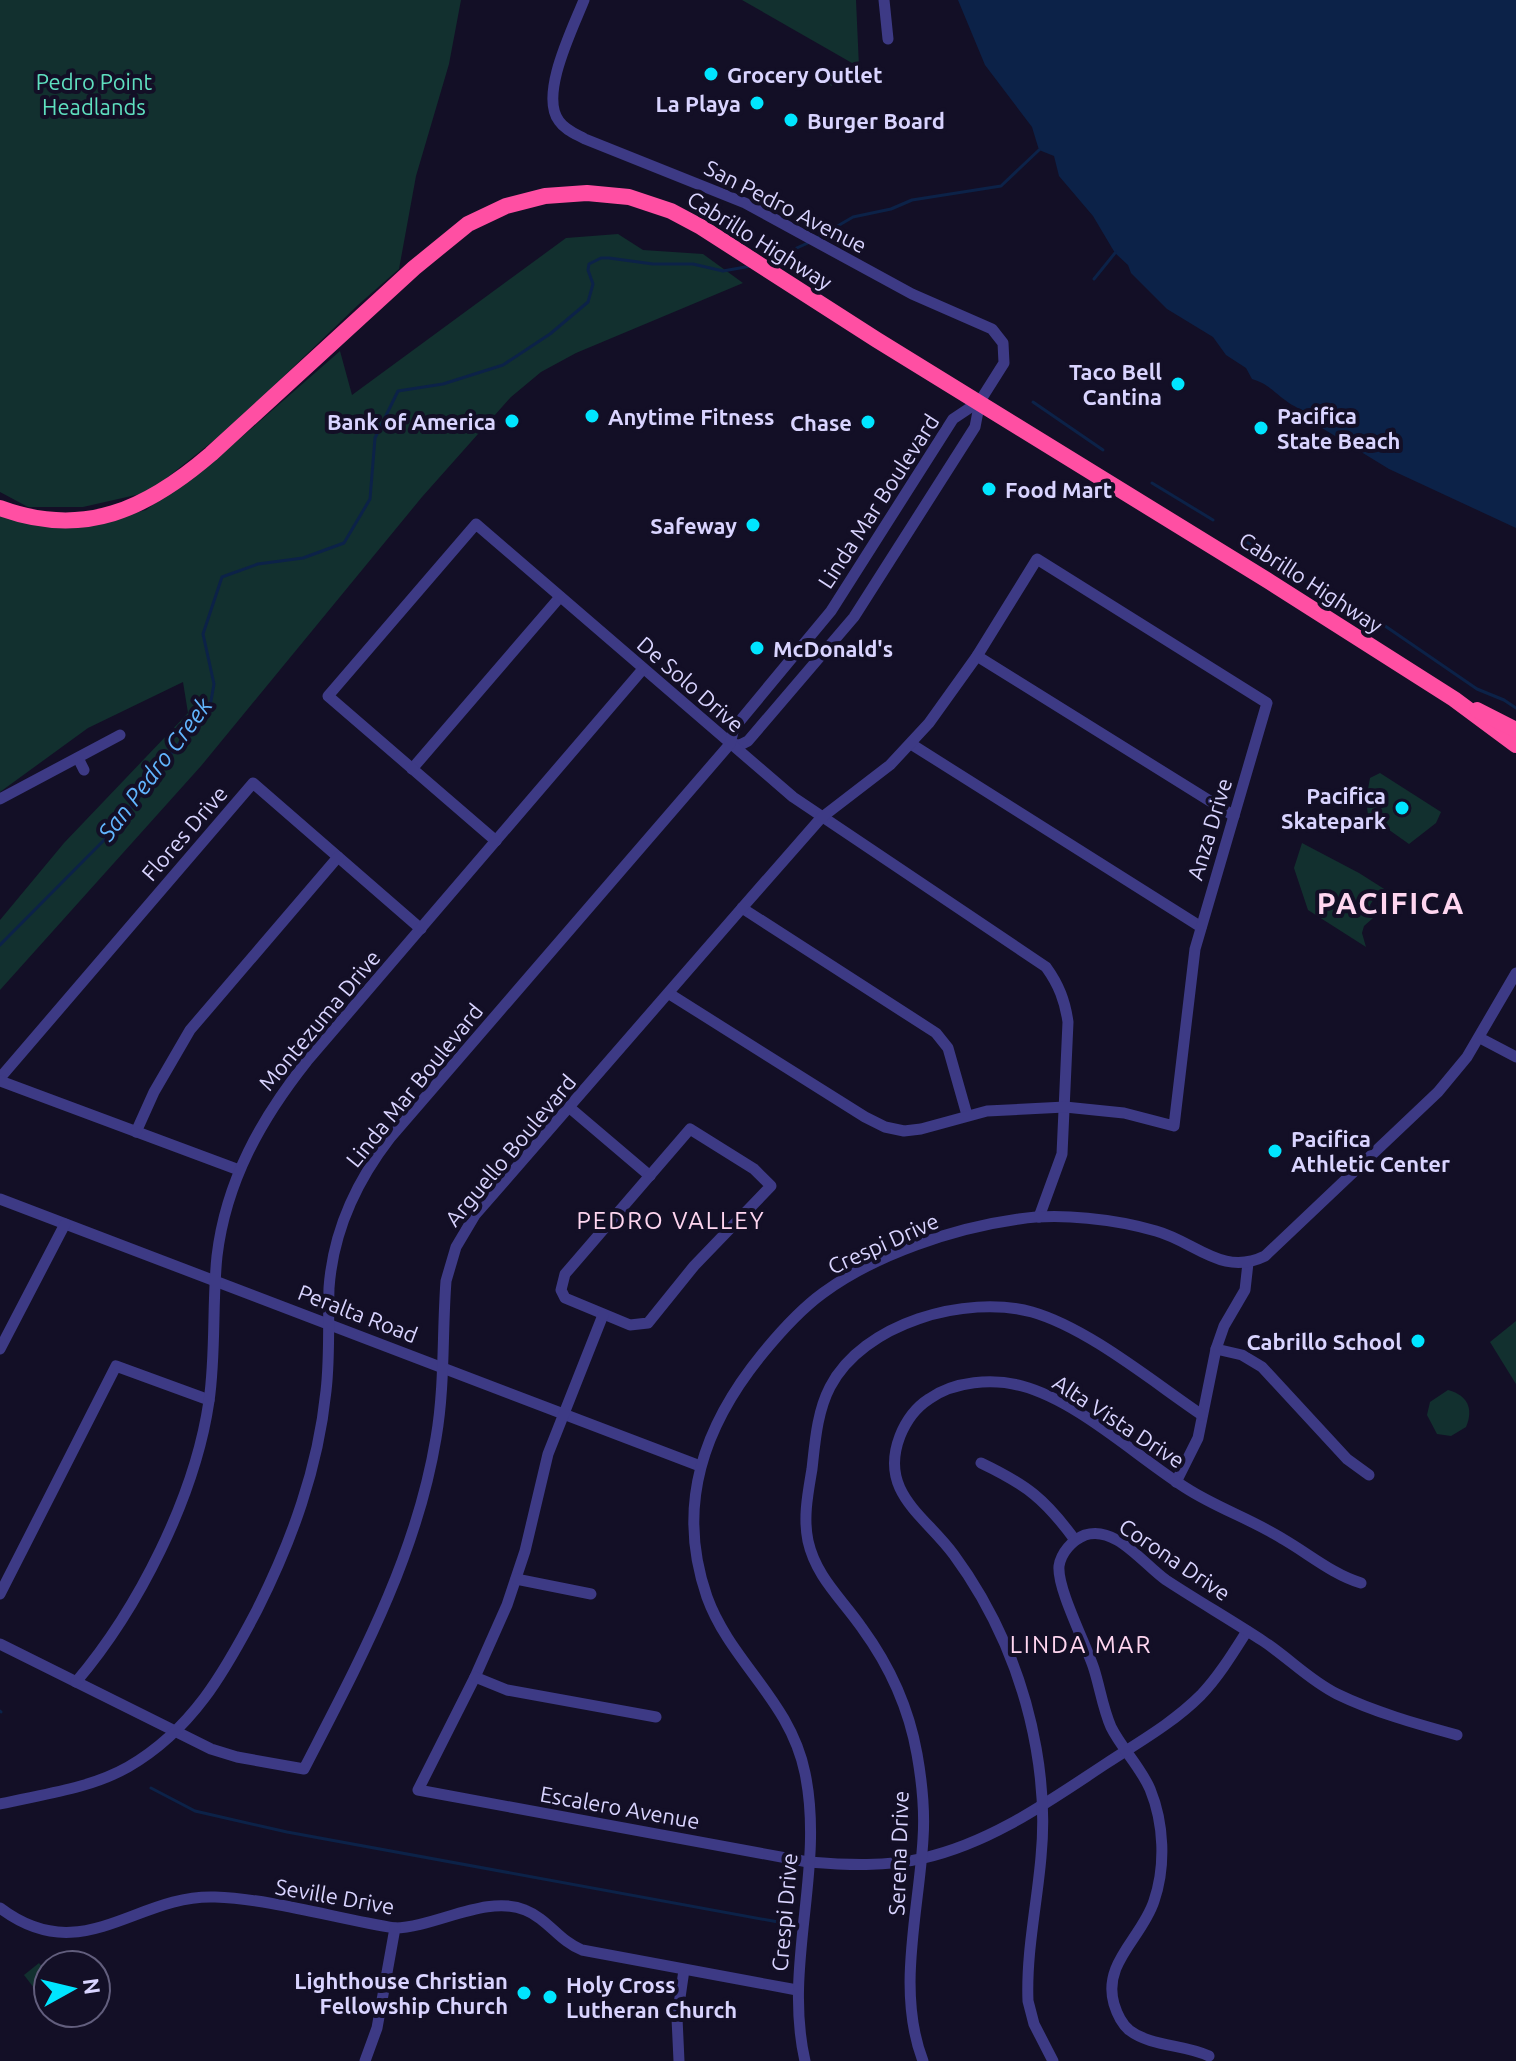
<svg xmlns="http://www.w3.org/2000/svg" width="1516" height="2061" font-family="Ubuntu,sans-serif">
  <rect width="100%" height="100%" fill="#130f26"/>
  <g fill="#12302f">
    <path d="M 0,0 L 461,0 L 449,64 L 416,176 L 399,269 L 358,305 L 232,426 L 149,492 L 83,507 L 28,507 L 0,492 Z"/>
    <path d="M 742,0 L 856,0 L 859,67 Z"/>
    <path d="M 819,66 L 837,74 L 832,86 L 814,78 Z"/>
    <path d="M 618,234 L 643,250 L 703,254 L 743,283 L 576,353 L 541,372 L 511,397 L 422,497 L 201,766 L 0,990 L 0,920 L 64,843 L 188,713 L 183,682 L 88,728 L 0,792 L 0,513 L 78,528 L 146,510 L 237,441 L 340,351 L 352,395 L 566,238 Z"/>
    <path d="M 1380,773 L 1441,812 L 1436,823 L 1409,844 L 1368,815 L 1366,800 L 1370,778 Z"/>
    <path d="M 1302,843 L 1359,873 L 1389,892 L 1377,894 L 1370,905 L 1373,918 L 1364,926 L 1362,933 L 1366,947 L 1308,910 L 1294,868 Z"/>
    <path d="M 1516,1321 L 1516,1384 L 1490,1342 Z"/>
    <path d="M 1448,1390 C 1467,1395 1474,1408 1466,1427 L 1451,1436 L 1437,1434 L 1427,1415 L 1430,1402 Z"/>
    <path d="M 57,1955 L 75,1956 L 71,1965 L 48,1965 L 48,1970 L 44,1965 L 47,1959 Z"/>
    <path d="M 39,1963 L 48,1975 L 48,1999 L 44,2001 L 24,1975 Z"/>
  </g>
  <path fill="#0c2248" d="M 958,0 L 1516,0 L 1516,528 L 1389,469 L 1322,428 C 1314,412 1297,410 1285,400 C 1271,390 1270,385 1252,379 L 1246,368 L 1226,355 L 1213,337 L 1167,309 L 1131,273 L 1128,265 L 1115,253 L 1093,216 L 1059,176 L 1054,156 L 1039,150 L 1032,127 L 985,65 Z"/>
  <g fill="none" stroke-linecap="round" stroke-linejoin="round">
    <g stroke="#0c2248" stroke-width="3">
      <path d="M 817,238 L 853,217 L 891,209 L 912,200 L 1001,186 L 1039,150"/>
      <path d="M 766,262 L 810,242"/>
      <path d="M 1094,279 L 1115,253"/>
      <path d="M 1033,402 L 1103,450"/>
      <path d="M 1152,483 L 1213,520"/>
      <path d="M 1242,539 L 1330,597"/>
      <path d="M 1372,617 L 1477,689 L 1504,700 L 1516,708"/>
      <path d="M 0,945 L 112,832 L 211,701 L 214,684 L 203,634 L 222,577 L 258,564 L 303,558 L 344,543 L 370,499 L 375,438 L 398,391 L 443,384 L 503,365 L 550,334 L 588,302 L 593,284 L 588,270 L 589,264 L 601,258 L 609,258 L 653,264 L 693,264 L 723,271 L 751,266"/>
      <path d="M 0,1711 L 1,1712"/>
      <path d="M 151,1788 L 195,1811 L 287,1832 L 789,1924"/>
    </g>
    <g stroke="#3d3a85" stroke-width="11">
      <path d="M 884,0 L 888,39"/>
      <path d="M 977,656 L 1234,816"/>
      <path d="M 730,744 L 740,745 L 748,741 L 854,617 L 975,427 L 980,401"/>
      <path d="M 911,744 L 1201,927"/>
      <path d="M 78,758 L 84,770"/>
      <path d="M 412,769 L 560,597"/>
      <path d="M 0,799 L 120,735"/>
      <path d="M 496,841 L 328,696 L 476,524 L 793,797 L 1046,967 C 1059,985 1065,1001 1068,1022 L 1062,1154 L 1039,1217"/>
      <path d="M 742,908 L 936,1033 L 948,1048 L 967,1115"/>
      <path d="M 1480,1038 L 1516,1057"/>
      <path d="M 0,1078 L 253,783 L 421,929"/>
      <path d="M 0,1081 L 239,1170"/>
      <path d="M 570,1108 L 650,1176"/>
      <path d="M 690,1129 L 754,1169 L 771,1186 L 694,1266 L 648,1323 L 630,1325 L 565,1298 L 561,1290 L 565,1274 Z"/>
      <path d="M 136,1132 L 154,1092 L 190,1030 L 338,857"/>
      <path d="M 0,1199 L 700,1466"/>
      <path d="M 603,1315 L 548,1454 L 525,1551 L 507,1605 L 475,1677 L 418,1790 L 808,1862 C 846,1865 887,1867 924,1858 C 993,1842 1049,1801 1107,1763 C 1139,1742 1173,1723 1201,1695 C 1219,1676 1233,1653 1247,1631"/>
      <path d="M 0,1349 L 65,1224"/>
      <path d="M 1216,1349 L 1242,1355 L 1262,1367 L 1347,1459 L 1369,1475"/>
      <path d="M 981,1463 C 1027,1485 1045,1499 1075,1540"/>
      <path d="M 1176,1482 L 1198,1438 L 1216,1349 L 1224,1326 L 1245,1290 L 1248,1263"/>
      <path d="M 516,1579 L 591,1594"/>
      <path d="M 0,1594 L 116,1366 L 209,1400"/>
      <path d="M 0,1644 L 211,1749 L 237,1757 L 304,1769 C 359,1662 416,1558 436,1438 C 445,1386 442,1334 446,1281 L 456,1247 L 475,1215 L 742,908 L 821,818 L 890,765 L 929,723 L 977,656 L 1037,559 L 1267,703 L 1195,949 L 1174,1126 L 1124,1113 L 1065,1107 L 987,1111 L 921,1129 L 904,1131 L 885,1127 L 865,1117 L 668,993"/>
      <path d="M 475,1677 L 507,1690 L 656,1717"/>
      <path d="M 76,1682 C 138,1609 195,1497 209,1401 C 216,1353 212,1304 217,1256 C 226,1181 261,1119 307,1061 L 643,669"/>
      <path d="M 0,1804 C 43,1794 89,1789 128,1767 C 192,1730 224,1673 257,1610 C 292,1540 318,1469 326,1391 C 330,1357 328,1322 329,1288 C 333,1232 356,1182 390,1138 L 730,744 L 734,728 L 831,611 L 953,419 L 980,401 L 1004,363 L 1003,343 L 992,329 L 912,294 L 745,203 L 585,139 C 576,134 565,130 559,121 C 539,95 573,28 584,0"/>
      <path d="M 0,1908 C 82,1970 136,1894 215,1897 C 272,1899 338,1919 395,1928 C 436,1927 487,1894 525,1910 C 548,1919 559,1941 582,1950 L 797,1990"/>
      <path d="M 1209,2056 C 1184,2044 1151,2047 1129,2030 C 1121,2023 1117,2014 1114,2004 C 1102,1963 1142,1938 1154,1901 C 1166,1866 1164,1823 1150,1789 C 1140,1766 1122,1749 1111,1727 C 1103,1709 1100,1688 1094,1669 C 1086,1644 1057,1589 1059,1566 C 1061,1553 1072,1540 1085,1535 C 1116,1525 1143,1564 1166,1580 C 1198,1601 1231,1620 1263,1641 C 1289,1658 1309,1680 1337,1694 C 1374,1712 1417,1724 1457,1735"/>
      <path d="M 365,2061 L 377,2028 L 395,1928"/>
      <path d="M 679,2061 L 677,2018 L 684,1970"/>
      <path d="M 805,2061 C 783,1965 825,1869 805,1773 C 790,1700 731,1663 707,1597 C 675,1505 704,1425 763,1353 C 781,1331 801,1309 823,1293 C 876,1254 954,1228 1019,1219 C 1060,1213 1115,1219 1156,1231 C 1196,1242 1222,1277 1265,1256 L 1438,1092 L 1467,1057 L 1516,973"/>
      <path d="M 923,2061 C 896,1991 919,1911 923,1839 C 925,1811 922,1782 917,1754 C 909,1709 889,1665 862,1628 C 842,1599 816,1577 808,1541 C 803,1517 808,1493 812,1469 C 815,1442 817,1412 830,1387 C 863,1323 966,1294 1032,1312 C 1088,1328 1153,1382 1202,1415"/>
      <path d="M 1053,2061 L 1034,2024 L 1028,2001 C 1026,1953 1037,1904 1041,1857 C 1048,1786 1033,1709 1005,1644 C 991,1612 974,1582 954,1555 C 926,1516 878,1493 900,1436 C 906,1421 915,1408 929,1399 C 954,1381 993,1378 1022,1386 C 1078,1401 1137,1457 1186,1488 C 1217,1508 1251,1519 1283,1539 C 1309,1554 1332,1574 1361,1583"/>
    </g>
    <g stroke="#ff4fa3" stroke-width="16">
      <path d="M 0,508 C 84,539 147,509 211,454 L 414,268 L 468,224 L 506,206 L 545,196 L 587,193 L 629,197 L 671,211 L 701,227 L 877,340 L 1270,582 L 1454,699 L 1516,745"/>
      <path d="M 1477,710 L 1516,730"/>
    </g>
  </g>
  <g fill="#00e5ff" stroke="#130f26" stroke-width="3">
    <circle cx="711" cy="74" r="8"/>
    <circle cx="757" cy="103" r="8"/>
    <circle cx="791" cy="120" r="8"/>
    <circle cx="1178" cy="384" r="8"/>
    <circle cx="592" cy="416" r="8"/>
    <circle cx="512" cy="421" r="8"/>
    <circle cx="868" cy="422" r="8"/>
    <circle cx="1261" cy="428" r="8"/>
    <circle cx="989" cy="489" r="8"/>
    <circle cx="753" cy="525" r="8"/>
    <circle cx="757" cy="648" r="8"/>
    <circle cx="1402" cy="808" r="8"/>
    <circle cx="1275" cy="1151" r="8"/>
    <circle cx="1418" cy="1341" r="8"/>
    <circle cx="524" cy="1993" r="8"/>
    <circle cx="550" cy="1997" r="8"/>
  </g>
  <g text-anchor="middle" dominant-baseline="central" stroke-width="8" stroke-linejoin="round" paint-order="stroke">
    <g font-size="22" font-weight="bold" fill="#d9d4ff" stroke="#130f26" text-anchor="start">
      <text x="727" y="74">Grocery Outlet</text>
      <text x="741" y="103" text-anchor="end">La Playa</text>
      <text x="807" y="120">Burger Board</text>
      <text x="1162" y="371" text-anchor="end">Taco Bell<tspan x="1162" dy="25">Cantina</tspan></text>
      <text x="1277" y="415">Pacifica<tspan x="1277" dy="25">State Beach</tspan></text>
      <text x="608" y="416">Anytime Fitness</text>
      <text x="496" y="421" text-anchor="end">Bank of America</text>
      <text x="852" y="422" text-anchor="end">Chase</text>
      <text x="1005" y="489">Food Mart</text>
      <text x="737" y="525" text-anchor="end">Safeway</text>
      <text x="773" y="648">McDonald's</text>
      <text x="1386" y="795" text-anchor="end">Pacifica<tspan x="1386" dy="25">Skatepark</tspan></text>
      <text x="1291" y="1138">Pacifica<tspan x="1291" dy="25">Athletic Center</tspan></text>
      <text x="1402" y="1341" text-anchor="end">Cabrillo School</text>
      <text x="508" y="1980" text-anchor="end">Lighthouse Christian<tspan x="508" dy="25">Fellowship Church</tspan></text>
      <text x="566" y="1984">Holy Cross<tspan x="566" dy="25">Lutheran Church</tspan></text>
    </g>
    <g font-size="22" fill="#5fe0c0" stroke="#130f26">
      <text x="94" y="81">Pedro Point<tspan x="94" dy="25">Headlands</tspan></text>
    </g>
    <g font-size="22" fill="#d9d4ff" stroke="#130f26">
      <text transform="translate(786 206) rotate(27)">San Pedro Avenue</text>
      <text transform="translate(760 240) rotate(32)">Cabrillo Highway</text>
      <text transform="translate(878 501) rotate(-57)">Linda Mar Boulevard</text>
      <text transform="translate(1311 582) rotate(33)">Cabrillo Highway</text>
      <text transform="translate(691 684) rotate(41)">De Solo Drive</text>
      <text transform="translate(1209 829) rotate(-73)">Anza Drive</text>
      <text transform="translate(184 833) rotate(-49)">Flores Drive</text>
      <text transform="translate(319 1020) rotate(-50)">Montezuma Drive</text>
      <text transform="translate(414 1085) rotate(-51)">Linda Mar Boulevard</text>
      <text transform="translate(510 1150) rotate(-50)">Arguello Boulevard</text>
      <text transform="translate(883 1243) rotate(-24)">Crespi Drive</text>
      <text transform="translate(358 1313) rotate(21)">Peralta Road</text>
      <text transform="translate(1119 1421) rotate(33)">Alta Vista Drive</text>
      <text transform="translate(1175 1559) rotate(34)">Corona Drive</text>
      <text transform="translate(620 1807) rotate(10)">Escalero Avenue</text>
      <text transform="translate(898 1853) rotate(-88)">Serena Drive</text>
      <text transform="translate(335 1896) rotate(10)">Seville Drive</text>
      <text transform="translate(784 1912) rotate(-85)">Crespi Drive</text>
    </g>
    <g font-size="24" font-style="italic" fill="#62b6ff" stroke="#130f26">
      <text transform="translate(155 769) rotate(-53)">San Pedro Creek</text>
    </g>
    <g font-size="24" letter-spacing="2" fill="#ffd6f0" stroke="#130f26">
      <text x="671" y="1220">PEDRO VALLEY</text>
      <text x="1081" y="1644">LINDA MAR</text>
    </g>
    <g font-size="30" font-weight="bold" letter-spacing="2" fill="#ffd6f0" stroke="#130f26">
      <text x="1391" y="903">PACIFICA</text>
    </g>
  </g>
  <g transform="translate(72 1989) rotate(82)"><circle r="38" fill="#130f26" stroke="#625e7d" stroke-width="2"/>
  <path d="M0-6L14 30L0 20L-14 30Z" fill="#00e5ff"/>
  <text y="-12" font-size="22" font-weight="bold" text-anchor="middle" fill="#d9d4ff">N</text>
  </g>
</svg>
